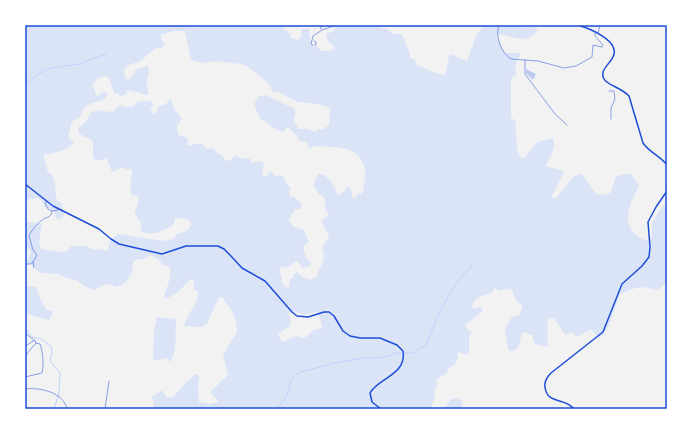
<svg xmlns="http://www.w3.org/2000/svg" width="692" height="434" font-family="Overpass,sans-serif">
  <rect width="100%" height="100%" fill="#f2f2f2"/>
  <g fill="#dbe4f7" fill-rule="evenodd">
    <path d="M 25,25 L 192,25 L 194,28 L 207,25 L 277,25 L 283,26 L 285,30 L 288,31 L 291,38 L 298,40 L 302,36 L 301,29 L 309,29 L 311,45 L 316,46 L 322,51 L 330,51 L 334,49 L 333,45 L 328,42 L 326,34 L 334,31 L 337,25 L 377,25 L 380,28 L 388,29 C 391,35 396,34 402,34 L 410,54 L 410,58 L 415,60 L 417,65 C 427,68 433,73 443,75 L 446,73 C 446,66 449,61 449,54 C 455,55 461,59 467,61 L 477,34 L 485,25 L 522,25 L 523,27 C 528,28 532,26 537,28 L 537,31 C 526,46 512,35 498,34 L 497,38 L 505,53 L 519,53 L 520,56 C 514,63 515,67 516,76 L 512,77 L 511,79 L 511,118 L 515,120 L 517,150 L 521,158 L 524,159 L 537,142 L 553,138 C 557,148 550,156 546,166 L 561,170 L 564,172 L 552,196 L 552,198 L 556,198 L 574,176 L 581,174 L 583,175 L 596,194 L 604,195 L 610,193 C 618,180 608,175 631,174 L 639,186 C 632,199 620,222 636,235 C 639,237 643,239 647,241 L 652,237 L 652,222 L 663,205 L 667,208 L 667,282 L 658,290 L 642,287 L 632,289 L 620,294 L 608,327 L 599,339 L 591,329 L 577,337 L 572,332 L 565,335 L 555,319 L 549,318 L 547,325 L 548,346 C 543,347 540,344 535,345 L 532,335 L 530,335 L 526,332 L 522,333 C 519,342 521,352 509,351 L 507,346 L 505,328 L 512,317 L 519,315 L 523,306 L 516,301 L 512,290 L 505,289 L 500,291 L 494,288 L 492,293 C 483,296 475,297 472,306 L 474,309 L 481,306 L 483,311 L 465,325 L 465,327 L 472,332 L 469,337 L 469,352 L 467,355 L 458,352 L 458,357 L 455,365 L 450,367 L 446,374 L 437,379 L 437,388 L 434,390 L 435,395 L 431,409 L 153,409 L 154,402 L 151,397 L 161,391 L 163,391 L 167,398 L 173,397 L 186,383 L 196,374 L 199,375 L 199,377 L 198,391 L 199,402 L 209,404 L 219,402 L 210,392 L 228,375 L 223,355 C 228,348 231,339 237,333 C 237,320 233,310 224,301 L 224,298 L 219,297 L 207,324 L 201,327 L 184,326 C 187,313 199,304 198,291 L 195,291 C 193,287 195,284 193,280 L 191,279 L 178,292 L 166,299 L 164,296 C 167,287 172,276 170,267 L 163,265 L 158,259 L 150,255 L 144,259 L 138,259 L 133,262 L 132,272 L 126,282 L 117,287 L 106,284 L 94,290 L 84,286 L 76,280 L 67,278 L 59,274 L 41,273 L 36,270 L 34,266 L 26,263 L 31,253 L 30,250 L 25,247 L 25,221 L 32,223 L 40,223 L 42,225 C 40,234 38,240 41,249 L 61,252 L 67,251 L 71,246 L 86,246 L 94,250 L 98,249 L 107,251 C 110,244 110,237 119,234 L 162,241 L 173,239 L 177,234 L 188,230 L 192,224 L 187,219 L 175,218 L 174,224 C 165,231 151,237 141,231 L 141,223 C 128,205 140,213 138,197 L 136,195 L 132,195 L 130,192 L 132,169 L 127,170 L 123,167 L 121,168 L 112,172 L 107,159 L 105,158 L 100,161 L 94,159 C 91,153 95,148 92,140 C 89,138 86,138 83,136 C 72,130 82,126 86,121 C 89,119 89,115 91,112 L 99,110 L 103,111 L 112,112 L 120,105 L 125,107 L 134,106 L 135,103 C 141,101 148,100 153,103 L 153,106 L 150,109 L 154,114 L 157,112 L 159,106 L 166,104 L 170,99 L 171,99 L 174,108 L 182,119 C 177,125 175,127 179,135 L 187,138 L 188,146 L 195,144 L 202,144 L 207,149 L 213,148 L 217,153 L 222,155 L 226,161 L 231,160 L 236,155 L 242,159 L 247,158 L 250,159 L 252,163 L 261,161 L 264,164 L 262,173 L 263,176 L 266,176 L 270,171 L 275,176 L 281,175 C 286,178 285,184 291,188 L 289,192 L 290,196 L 291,197 L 294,196 L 302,205 L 301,209 L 295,209 L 294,213 L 291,215 L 289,220 L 294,227 L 304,230 L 309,242 L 303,247 L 306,258 L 311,262 L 310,266 L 303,268 L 297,261 C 290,264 290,270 282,266 L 279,270 L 282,278 L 281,281 L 286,288 L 289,287 L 290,279 L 294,277 L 294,274 L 297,272 C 303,278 310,283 317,276 L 318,270 C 324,265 325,255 322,248 L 329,236 C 327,230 322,226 322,220 L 329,215 L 325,209 C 326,205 325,200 324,197 L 319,194 L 313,185 L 318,174 C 326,172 335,186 337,194 L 340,195 L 349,186 L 352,193 L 352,196 L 353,198 L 355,198 L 358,193 L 361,194 L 363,192 C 363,185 367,177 365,170 C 359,143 335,148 314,146 L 310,149 L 306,141 L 300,142 L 297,136 L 288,127 L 285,129 L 285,131 C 279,133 274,127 269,125 L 267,122 L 260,119 L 254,104 L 259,96 L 266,95 L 295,109 L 295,116 L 293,120 L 299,129 L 308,129 L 315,132 L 319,129 L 324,129 L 329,125 L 330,108 L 318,104 L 298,102 L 278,92 L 274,93 L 268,83 L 257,74 L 248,67 L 241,64 L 216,61 L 203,63 L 191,60 L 185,31 L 173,31 L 161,35 L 161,39 L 165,43 L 162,48 L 156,48 L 139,62 L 128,65 L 124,70 L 125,77 L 128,80 L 134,74 L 135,70 L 146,66 L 148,67 C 151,76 146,78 147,85 C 147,88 149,91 149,94 L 144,95 C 139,91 134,92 128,90 L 126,91 L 127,94 L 122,96 L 114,93 L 109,78 L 105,76 L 97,79 L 92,86 L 94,88 L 96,95 L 98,96 L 101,93 L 105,92 L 108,95 C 99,107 85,97 81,116 L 72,122 L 68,136 L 74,143 C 66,150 54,155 43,154 L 48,172 L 53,176 L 55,185 L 56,197 L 58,201 L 62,204 L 64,216 L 59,219 L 56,218 L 53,210 L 45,207 L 42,201 L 38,198 L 29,199 L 25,205 ZM 292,311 L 304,315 L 317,312 L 323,328 L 314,330 L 306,337 L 301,338 L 298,336 L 296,336 L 282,342 L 278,334 L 290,326 L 291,321 L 289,313 Z"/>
    <path d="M 25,286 L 36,287 C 39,295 41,302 47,310 L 53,311 L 49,320 L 33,316 L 25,312 Z"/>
    <path d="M 157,317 L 176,319 C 175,332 178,351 170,362 L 167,358 L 153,361 L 154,330 Z"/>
    <path d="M 456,398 C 460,398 463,402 463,405 L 458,409 L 439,409 L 445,407 L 451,399 Z"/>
  </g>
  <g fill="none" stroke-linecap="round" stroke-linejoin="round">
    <g stroke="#bfd3fe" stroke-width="1">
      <path d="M 25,77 L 27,82"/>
      <path d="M 25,86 L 27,83 L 40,73 L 51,68 L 79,64 L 106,54"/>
      <path d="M 25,328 L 32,337 L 41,339 L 51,346 L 52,352 L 50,361 L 60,373 L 59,393 L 54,409"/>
      <path d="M 276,409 L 278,408 L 287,395 L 291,379 L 298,373 L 334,363 L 364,358 L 376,358 L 389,356 L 395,353 L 413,353 L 426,345 L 438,315 L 457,282 L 475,262"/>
    </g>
  </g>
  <path fill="#bdc9ec" d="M 526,69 L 536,74 L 533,80 L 526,73 Z"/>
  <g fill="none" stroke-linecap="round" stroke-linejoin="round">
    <path stroke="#1d4ed8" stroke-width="0.5" d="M 525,60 L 525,74 L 555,114 L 567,125"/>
    <g stroke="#1d4ed8" stroke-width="0.5">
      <path d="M 320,25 L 321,29"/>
      <path d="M 499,25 C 495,36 501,53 511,59 L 538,61 L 564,68 L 576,66 L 592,57 L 593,45 L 602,47 L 603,45 L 595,36 L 595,33"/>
      <path d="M 598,33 L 600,25"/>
      <path d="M 314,41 L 316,42 L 316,45 L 315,45"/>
      <path d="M 313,45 L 311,44 L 313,36 L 322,30 L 337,25"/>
      <path d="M 609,91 L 613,91"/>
      <path d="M 611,119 L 611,108 L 615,99 L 614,91"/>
      <path d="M 46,201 L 45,203 L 48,209 L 51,211 L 58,210"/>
      <path d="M 25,264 L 30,264 L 33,262"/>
      <path d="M 34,268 L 33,262 L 37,255 L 33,250 L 29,236 C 31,231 37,224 41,221 C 46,216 51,219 52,211"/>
      <path d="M 25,333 L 34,340"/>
      <path d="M 25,346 L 35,340 L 36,343 L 25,356"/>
      <path d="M 25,364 L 26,372 L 25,379"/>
      <path d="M 25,377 L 42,373 C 44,365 43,352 40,344 L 36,343"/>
      <path d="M 25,385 L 25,388"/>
      <path d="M 25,389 C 39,387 64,392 67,409"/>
      <path d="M 105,409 L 109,381"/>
    </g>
    <g stroke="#1d4ed8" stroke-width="1.5">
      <path d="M 577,25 C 589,28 621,41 613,57 C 610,64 599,70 604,79 C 607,85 622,88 629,96 L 643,143 C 649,152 660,156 667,165"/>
      <path d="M 25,184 L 53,206 L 99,229 L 111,239 L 119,244 L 162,254 L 186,246 L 218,246 L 224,249 L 230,255 L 242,268 L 265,281 L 292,312 L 297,316 L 308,317 L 324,312 L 329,312 L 334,316 L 343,331 L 350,336 L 360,338 L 380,338 L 397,345 L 403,351 C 407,375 378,378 370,393 L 372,402 L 381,409"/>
      <path d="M 574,409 C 565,397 547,405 545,387 C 544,381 547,377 551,373 L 603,332 L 622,284 L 642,266 L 649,257 L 650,247 L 648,222 L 656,207 L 667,191"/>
    </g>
  </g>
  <rect width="692" height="434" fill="none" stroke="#ffffff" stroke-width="52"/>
  <rect x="26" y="26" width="640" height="382" fill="none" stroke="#1d4ed8" stroke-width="1.5"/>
</svg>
